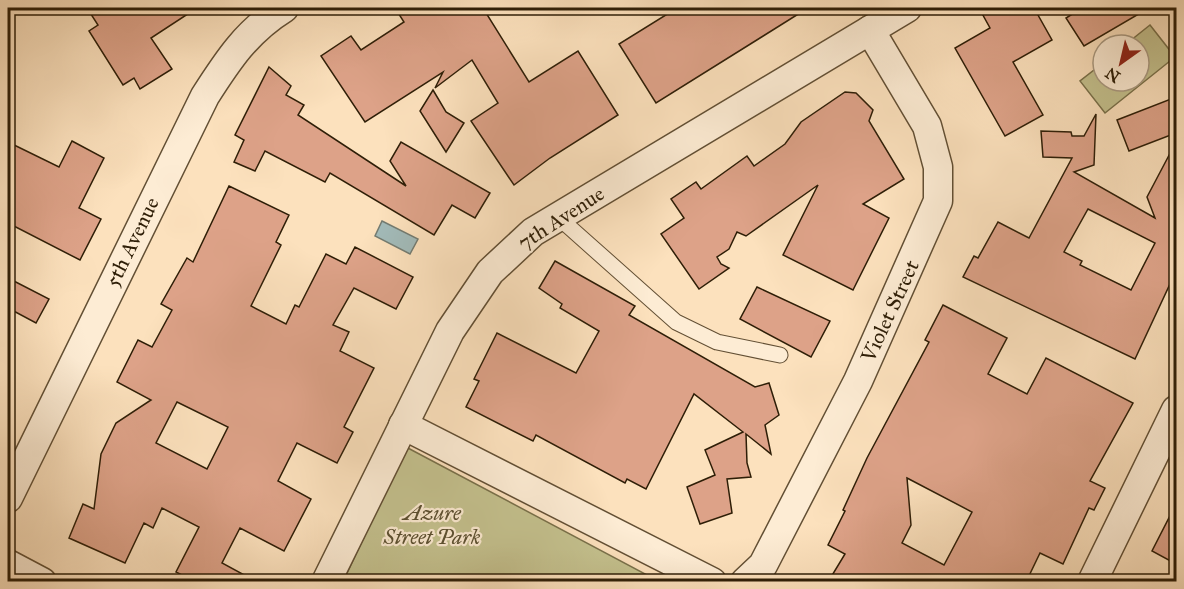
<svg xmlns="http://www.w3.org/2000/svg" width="1184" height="589" font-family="'IM FELL Great Primer',serif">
  <rect width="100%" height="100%" fill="#fce1bd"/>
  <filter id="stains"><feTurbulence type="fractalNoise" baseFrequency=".00333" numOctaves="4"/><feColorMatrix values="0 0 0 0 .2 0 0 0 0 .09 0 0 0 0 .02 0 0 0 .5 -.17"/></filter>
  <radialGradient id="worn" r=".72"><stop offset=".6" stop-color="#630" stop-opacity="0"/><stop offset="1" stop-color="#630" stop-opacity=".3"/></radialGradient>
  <g fill="#c4c18e" stroke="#79704a" stroke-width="1.5">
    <path d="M 1150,25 L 1175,57 L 1105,113 L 1080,81 L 1103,63 L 1103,81 L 1139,81 L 1139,45 L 1125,45 Z"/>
    <path d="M 406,447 L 649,576 L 646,582 L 343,582 Z"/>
  </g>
  <path fill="#a2bbba" stroke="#747c72" stroke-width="1.5" d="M 382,221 L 418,239 L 410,254 L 375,236 Z"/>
  <g fill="#dda288" stroke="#2e1e07" stroke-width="1.5" fill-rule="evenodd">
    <path d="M 87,8 L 197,8 L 151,38 L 172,69 L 140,89 L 134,78 L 123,85 L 89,31 L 98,25 Z"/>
    <path d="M 395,8 L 483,8 L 529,82 L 578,51 L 618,115 L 550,158 L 514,185 L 471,121 L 498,103 L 472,60 L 435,88 L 443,72 L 365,122 L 321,56 L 351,36 L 361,50 L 404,22 Z"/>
    <path d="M 677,8 L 808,8 L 656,103 L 619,44 Z"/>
    <path d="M 979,8 L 1034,8 L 1052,40 L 1013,62 L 1043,115 L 1005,136 L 955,48 L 990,28 Z"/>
    <path d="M 1082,8 L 1149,8 L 1084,46 L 1066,18 Z"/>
    <path d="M 269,67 L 291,86 L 286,95 L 304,105 L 298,115 L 406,186 L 390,161 L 401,142 L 490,193 L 475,218 L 452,205 L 434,235 L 330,173 L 325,182 L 265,151 L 255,171 L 234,162 L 244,140 L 235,135 Z"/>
    <path d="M 433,90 L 446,112 L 464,123 L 446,152 L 420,111 Z"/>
    <path d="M 845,92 L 856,93 L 873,110 L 869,121 L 904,179 L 863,204 L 889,218 L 853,290 L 783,255 L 818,185 L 746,236 L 737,232 L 729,249 L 717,257 L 721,264 L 729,268 L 699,289 L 661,234 L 684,218 L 671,199 L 696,182 L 701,189 L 747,156 L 754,166 L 785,144 L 801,122 Z"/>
    <path d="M 1176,97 L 1176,133 L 1129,151 L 1117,120 Z"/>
    <path d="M 1096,114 L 1094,165 L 1074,172 L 1155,218 L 1147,197 L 1176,142 L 1176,271 L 1135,359 L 963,277 L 974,256 L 978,258 L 998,222 L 1029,238 L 1072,158 L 1043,157 L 1041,131 L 1071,132 L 1072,136 L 1084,136 ZM 1088,209 L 1155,243 L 1131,290 L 1080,265 L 1082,261 L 1064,252 Z"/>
    <path d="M 72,141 L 104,158 L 79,208 L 101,219 L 80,260 L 8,223 L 8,142 L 59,167 Z"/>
    <path d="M 229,186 L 289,215 L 276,242 L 281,245 L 251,306 L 286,324 L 295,305 L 299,307 L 326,254 L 346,264 L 355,247 L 413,277 L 396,309 L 354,288 L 333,325 L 349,332 L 340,351 L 374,368 L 344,427 L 353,432 L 337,463 L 297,443 L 278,481 L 311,499 L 284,551 L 240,528 L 222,563 L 257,582 L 195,582 L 176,572 L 199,527 L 162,508 L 153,528 L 144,523 L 125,563 L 69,538 L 83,504 L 94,509 L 101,454 L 116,423 L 151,400 L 117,382 L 138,340 L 152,347 L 172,310 L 161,304 L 187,258 L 193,262 ZM 177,402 L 228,427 L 207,469 L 156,443 Z"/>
    <path d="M 555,261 L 635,306 L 629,315 L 755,387 L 769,383 L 779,415 L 765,425 L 771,454 L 746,434 L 747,463 L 751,477 L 727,479 L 732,513 L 700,524 L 687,487 L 715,475 L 705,450 L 743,432 L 694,394 L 646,489 L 627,479 L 625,483 L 536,435 L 533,441 L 466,407 L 479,381 L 474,379 L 497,333 L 576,373 L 599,331 L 560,308 L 562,304 L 539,288 Z"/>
    <path d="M 8,278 L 49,299 L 36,323 L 8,308 Z"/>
    <path d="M 757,287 L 830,321 L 811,357 L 740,319 Z"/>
    <path d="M 943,305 L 1007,338 L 988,374 L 1027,394 L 1046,358 L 1133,403 L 1090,481 L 1105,488 L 1094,510 L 1089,508 L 1063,564 L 1040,553 L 1026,582 L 828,582 L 845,554 L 828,545 L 845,511 L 843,510 L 867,458 L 929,342 L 925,340 ZM 907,478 L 972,512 L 944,565 L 902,543 L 911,525 Z"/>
    <path d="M 1176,504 L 1176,564 L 1152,551 Z"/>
  </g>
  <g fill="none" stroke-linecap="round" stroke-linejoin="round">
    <g stroke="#624f34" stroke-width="17">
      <path id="service" d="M 558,217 L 676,322 L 717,342 L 780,355"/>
    </g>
    <g stroke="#624f34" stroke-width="31">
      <g id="minor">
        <path d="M 403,425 L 712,582"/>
        <path d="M 8,498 L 205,96 C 228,60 247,31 284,8"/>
        <path d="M 8,564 L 42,582"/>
        <path d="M 326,582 L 450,331 L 490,272 L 533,232 L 907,8"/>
        <path d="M 745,582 L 763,565 L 858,381 L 938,201 L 938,167 L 927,126 L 870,30"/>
        <path d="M 1092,582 L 1176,410"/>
      </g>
    </g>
    <use href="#service" stroke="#fdecd4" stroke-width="15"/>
    <use href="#minor" stroke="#fdecd4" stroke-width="28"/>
  </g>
  <g text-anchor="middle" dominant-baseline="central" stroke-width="4.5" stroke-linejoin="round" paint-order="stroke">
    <g font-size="21" fill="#2e1e07" stroke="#fdecd4">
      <text transform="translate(561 218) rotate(-33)">7th Avenue</text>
      <text transform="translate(132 242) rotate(-64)">5th Avenue</text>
      <text transform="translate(890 311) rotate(-65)">Violet Street</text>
    </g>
    <g font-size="21" font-style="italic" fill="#5b4f30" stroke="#fdecd4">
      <text x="432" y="513">Azure<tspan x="432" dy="24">Street Park</tspan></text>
    </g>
  </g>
  <rect width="1184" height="589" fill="none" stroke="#fce1bd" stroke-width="30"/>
  <rect x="9" y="9" width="1166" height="571" fill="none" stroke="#2e1e07" stroke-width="3"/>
  <rect x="15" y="15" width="1154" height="559" fill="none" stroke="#2e1e07" stroke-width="1.5"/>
  <g transform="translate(1121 63) rotate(214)"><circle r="28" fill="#fdecd4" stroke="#aa9a82" stroke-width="1.5"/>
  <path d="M0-4.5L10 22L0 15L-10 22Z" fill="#8f2418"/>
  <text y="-9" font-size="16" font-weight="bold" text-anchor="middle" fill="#2e1e07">N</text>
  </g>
  <rect width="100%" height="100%" filter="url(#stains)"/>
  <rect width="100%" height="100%" fill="url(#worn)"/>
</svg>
